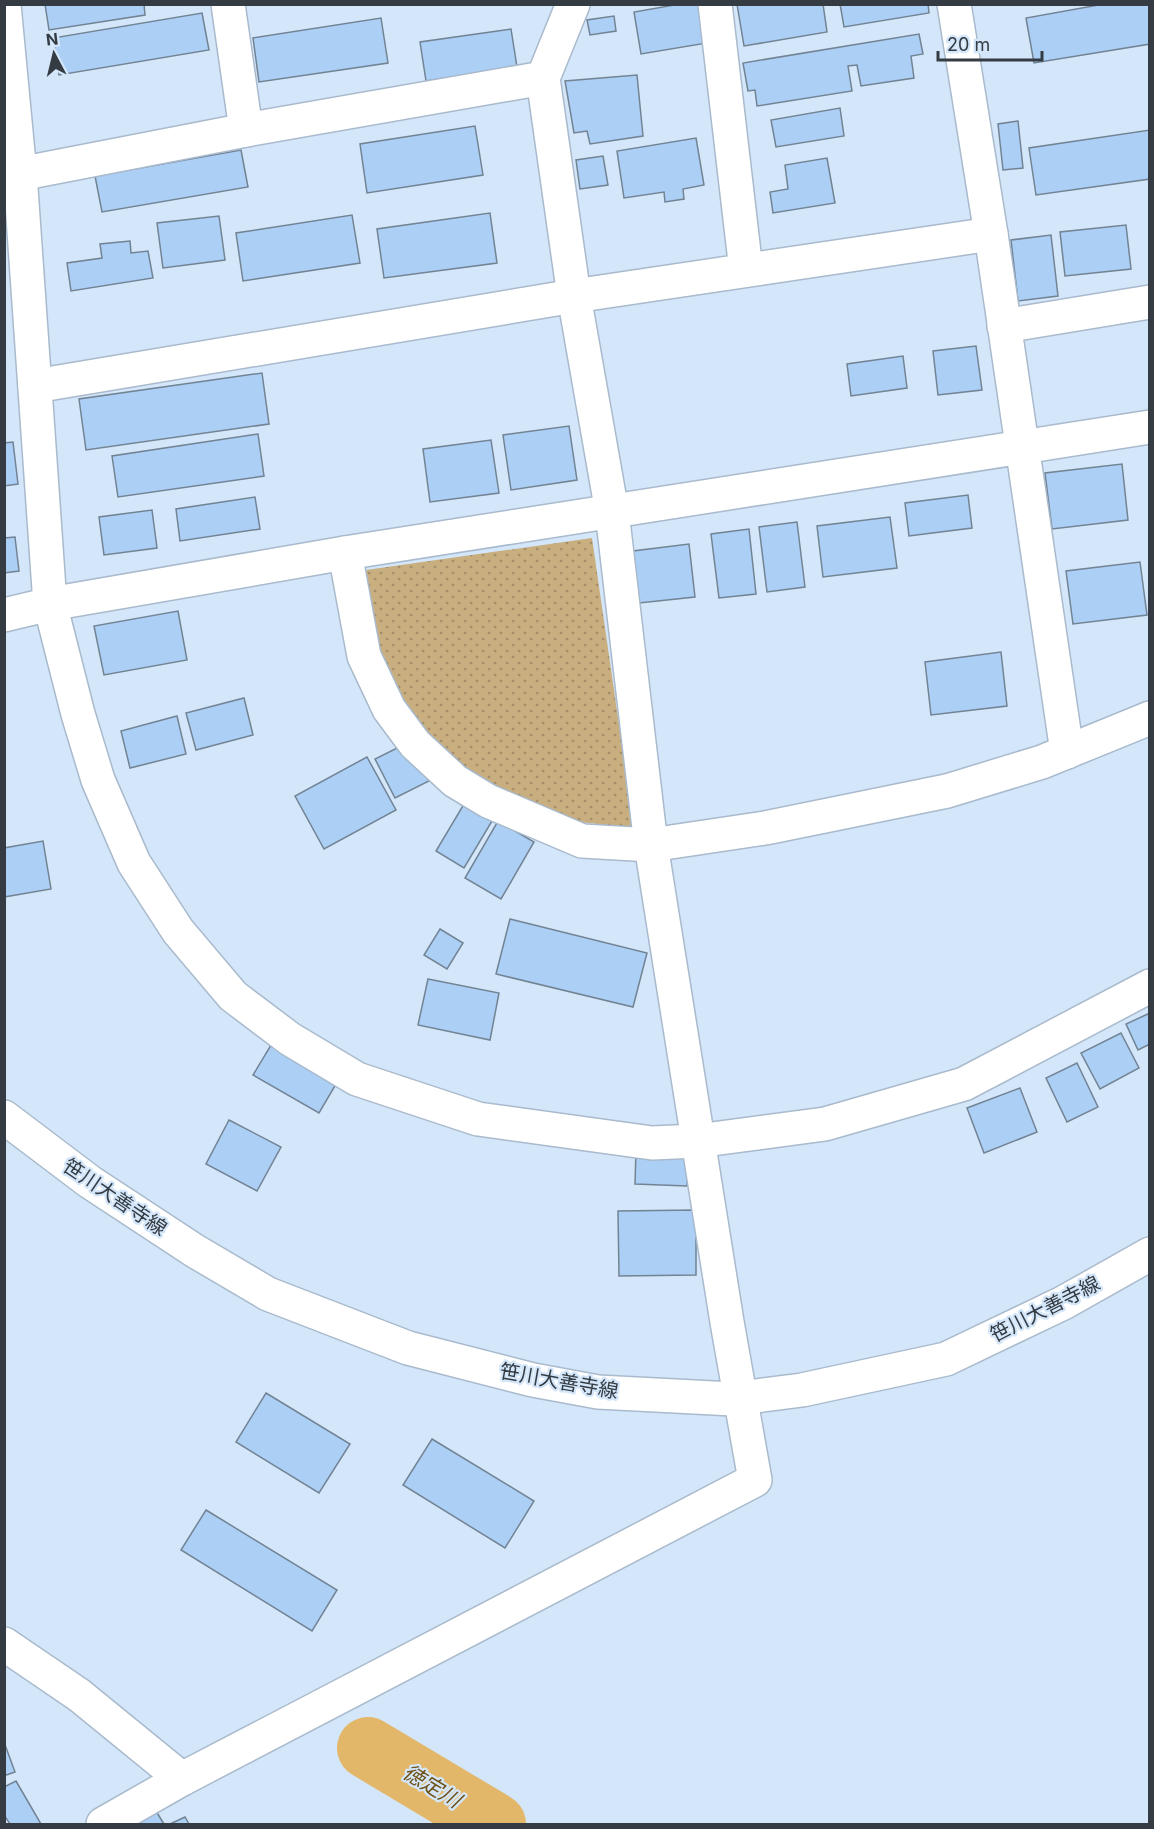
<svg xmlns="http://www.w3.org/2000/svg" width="1154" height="1829" font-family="Inter,'Noto Sans JP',sans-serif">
  <defs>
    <pattern id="park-dots" width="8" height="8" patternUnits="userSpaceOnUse" patternTransform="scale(1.5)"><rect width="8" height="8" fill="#c9ae7f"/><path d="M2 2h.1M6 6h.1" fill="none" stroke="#a48f6a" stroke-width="1.8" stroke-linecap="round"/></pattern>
  </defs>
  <rect width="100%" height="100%" fill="#d4e6fa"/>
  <path fill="url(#park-dots)" d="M 592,538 L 634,828 L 570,821 L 486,786 L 445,757 L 399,708 L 370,637 L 366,570 Z"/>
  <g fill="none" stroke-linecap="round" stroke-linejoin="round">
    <path stroke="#e3b76a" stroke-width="62" d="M 368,1748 L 495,1824"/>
  </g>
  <g fill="#accff5" stroke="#728394" stroke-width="1.5">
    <path d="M 45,4 L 144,4 L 145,15 L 49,30 Z"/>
    <path d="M 680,4 L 700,4 L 707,43 L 641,54 L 634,12 Z"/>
    <path d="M 737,4 L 823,4 L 827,32 L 744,46 Z"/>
    <path d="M 840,4 L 928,4 L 929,13 L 844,27 Z"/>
    <path d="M 1104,4 L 1150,4 L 1150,44 L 1034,63 L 1026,18 Z"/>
    <path d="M 202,13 L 209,50 L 59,75 L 53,38 Z"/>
    <path d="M 614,16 L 616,31 L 590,35 L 587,20 Z"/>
    <path d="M 381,18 L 388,63 L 259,82 L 253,38 Z"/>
    <path d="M 511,29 L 517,67 L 426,81 L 420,42 Z"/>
    <path d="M 919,34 L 923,54 L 911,56 L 914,78 L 861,86 L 857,65 L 848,66 L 852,91 L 757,106 L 755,90 L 748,91 L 743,63 Z"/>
    <path d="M 637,75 L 643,136 L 590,144 L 587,131 L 574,133 L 565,81 Z"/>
    <path d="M 840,108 L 844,136 L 776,147 L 771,120 Z"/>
    <path d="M 1018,121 L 1023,168 L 1003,170 L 998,124 Z"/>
    <path d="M 475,126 L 483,175 L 367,193 L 360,144 Z"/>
    <path d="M 1150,130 L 1150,179 L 1036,195 L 1029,148 Z"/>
    <path d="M 696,138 L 704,185 L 683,189 L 684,199 L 665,202 L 664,192 L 624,198 L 617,151 Z"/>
    <path d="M 241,150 L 248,187 L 102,212 L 95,176 Z"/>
    <path d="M 603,156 L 608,185 L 580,189 L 576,160 Z"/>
    <path d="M 827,158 L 835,203 L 773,213 L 770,192 L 788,189 L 785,165 Z"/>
    <path d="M 490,213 L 497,263 L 384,278 L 377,229 Z"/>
    <path d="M 352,215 L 360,263 L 243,281 L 236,233 Z"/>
    <path d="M 219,216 L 225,260 L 163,268 L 157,223 Z"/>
    <path d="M 1126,225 L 1131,269 L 1065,276 L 1060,232 Z"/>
    <path d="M 1051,235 L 1058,296 L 1018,301 L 1011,240 Z"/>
    <path d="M 130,241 L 131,253 L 148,251 L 153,278 L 71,291 L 67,263 L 102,258 L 100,244 Z"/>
    <path d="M 976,346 L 982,390 L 938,395 L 933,351 Z"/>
    <path d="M 903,356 L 907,388 L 851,396 L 847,364 Z"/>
    <path d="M 262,373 L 269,424 L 86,450 L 79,399 Z"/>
    <path d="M 569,426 L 577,480 L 511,490 L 503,435 Z"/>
    <path d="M 258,434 L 264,476 L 118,497 L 112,456 Z"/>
    <path d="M 491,440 L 499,493 L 430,502 L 423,449 Z"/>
    <path d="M 13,442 L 18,484 L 4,486 L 4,443 Z"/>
    <path d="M 1122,464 L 1128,520 L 1052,529 L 1045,473 Z"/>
    <path d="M 968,495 L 972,528 L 909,536 L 905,503 Z"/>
    <path d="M 255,497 L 260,529 L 180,541 L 176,509 Z"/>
    <path d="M 152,510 L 157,548 L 104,555 L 99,517 Z"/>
    <path d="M 890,517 L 897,568 L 823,577 L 817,526 Z"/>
    <path d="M 797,522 L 805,587 L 767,592 L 759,527 Z"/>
    <path d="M 749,529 L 756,594 L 719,598 L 711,534 Z"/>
    <path d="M 15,537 L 19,571 L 4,573 L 4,538 Z"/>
    <path d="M 689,544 L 695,597 L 639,603 L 633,551 Z"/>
    <path d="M 1140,562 L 1147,615 L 1073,624 L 1066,571 Z"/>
    <path d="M 178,611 L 187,660 L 104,675 L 94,626 Z"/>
    <path d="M 1001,652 L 1007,706 L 931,715 L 925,662 Z"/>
    <path d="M 244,698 L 253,735 L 196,750 L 186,713 Z"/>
    <path d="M 177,716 L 186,754 L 130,768 L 121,731 Z"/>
    <path d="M 409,742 L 429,781 L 395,798 L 375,759 Z"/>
    <path d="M 367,757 L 396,810 L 324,849 L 295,796 Z"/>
    <path d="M 464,804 L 492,821 L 464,868 L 436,851 Z"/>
    <path d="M 498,821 L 534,842 L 501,899 L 465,878 Z"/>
    <path d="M 43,841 L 51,889 L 4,897 L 4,848 Z"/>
    <path d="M 510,919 L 647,953 L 633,1007 L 496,974 Z"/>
    <path d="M 440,929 L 463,943 L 447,969 L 424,955 Z"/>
    <path d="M 428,979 L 499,993 L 490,1040 L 418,1025 Z"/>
    <path d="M 1150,1013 L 1150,1044 L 1138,1050 L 1126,1024 Z"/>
    <path d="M 1121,1033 L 1139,1068 L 1100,1089 L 1081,1053 Z"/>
    <path d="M 274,1040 L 339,1079 L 319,1113 L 253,1075 Z"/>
    <path d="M 1077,1063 L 1098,1107 L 1067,1122 L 1046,1078 Z"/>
    <path d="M 1020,1088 L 1037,1132 L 984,1153 L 967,1108 Z"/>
    <path d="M 229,1120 L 281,1147 L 257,1191 L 206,1164 Z"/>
    <path d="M 636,1151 L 689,1153 L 687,1186 L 635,1184 Z"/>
    <path d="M 696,1210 L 696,1275 L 619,1276 L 618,1211 Z"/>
    <path d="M 266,1393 L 350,1444 L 319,1493 L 236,1442 Z"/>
    <path d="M 432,1439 L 534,1501 L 505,1548 L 403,1485 Z"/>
    <path d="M 206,1510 L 337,1590 L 312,1631 L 181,1550 Z"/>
    <path d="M 4,1742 L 15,1772 L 6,1775 L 4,1772 Z"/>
    <path d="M 16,1781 L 41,1824 L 10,1824 L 4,1815 L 4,1787 Z"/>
    <path d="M 156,1811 L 164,1824 L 133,1824 Z"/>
    <path d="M 185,1817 L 189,1824 L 170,1824 Z"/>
  </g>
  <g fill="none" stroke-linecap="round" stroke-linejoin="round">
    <g stroke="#a9bacc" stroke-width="36">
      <g id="minor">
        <path d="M 228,4 L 246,130"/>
        <path d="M 715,4 L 746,270"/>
        <path d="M 954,4 L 991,234 L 1067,752"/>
        <path d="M 4,5 L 20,174 L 50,604 L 78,714 L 98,780 L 134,863 L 178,931 L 233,996 L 290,1039 L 357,1079 L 478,1119 L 652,1143 L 697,1141 L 825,1124 L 964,1084 L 1150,986"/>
        <path d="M 4,177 L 246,130 L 543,78 L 573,4"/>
        <path d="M 1004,326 L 1150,302"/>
        <path d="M 35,386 L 574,296 L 991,234"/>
        <path d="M 345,553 L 364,656 L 389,709 L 415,744 L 455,781 L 488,801 L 582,841 L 651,845 L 765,828 L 947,791 L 1042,762 L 1150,718"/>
        <path d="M 4,615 L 50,604 L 345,553 L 1150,427"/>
        <path d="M 4,1644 L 79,1695 L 182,1779"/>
        <path d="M 103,1824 L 182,1779 L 755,1480 L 727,1322 L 651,845 L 612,512 L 574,296 L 543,78"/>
      </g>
    </g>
    <g stroke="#a9bacc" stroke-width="36">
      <path id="tertiary" d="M 4,1117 L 90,1182 L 195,1251 L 268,1294 L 408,1348 L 533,1380 L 598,1392 L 733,1399 L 802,1390 L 946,1359 L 1063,1303 L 1150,1254"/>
    </g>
    <use href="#minor" stroke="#fff" stroke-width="33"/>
    <use href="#tertiary" stroke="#fff" stroke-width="33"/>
  </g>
  <g text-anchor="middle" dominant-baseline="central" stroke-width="4.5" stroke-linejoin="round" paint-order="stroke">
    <g font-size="20" fill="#343b42" stroke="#d4e6fa">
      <text transform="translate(115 1197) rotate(34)">笹川大善寺線</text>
      <text transform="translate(1045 1309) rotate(-27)">笹川大善寺線</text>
      <text transform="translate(559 1381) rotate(10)">笹川大善寺線</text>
    </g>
    <g font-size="21" font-style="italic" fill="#705218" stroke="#d4e6fa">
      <text transform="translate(432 1786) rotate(31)">徳定川</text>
    </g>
  </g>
  <rect width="1154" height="1829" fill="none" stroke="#343b42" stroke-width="12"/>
  <g transform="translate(54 54) rotate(353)" stroke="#d4e6fa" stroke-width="4.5" paint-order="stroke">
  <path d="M0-4.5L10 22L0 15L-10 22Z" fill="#343b42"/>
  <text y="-9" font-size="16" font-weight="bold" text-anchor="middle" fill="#343b42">N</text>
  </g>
  <path d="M938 51v9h104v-9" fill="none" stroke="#343b42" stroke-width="3"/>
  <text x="947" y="51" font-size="18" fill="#343b42" stroke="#d4e6fa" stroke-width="4.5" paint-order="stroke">20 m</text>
</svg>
